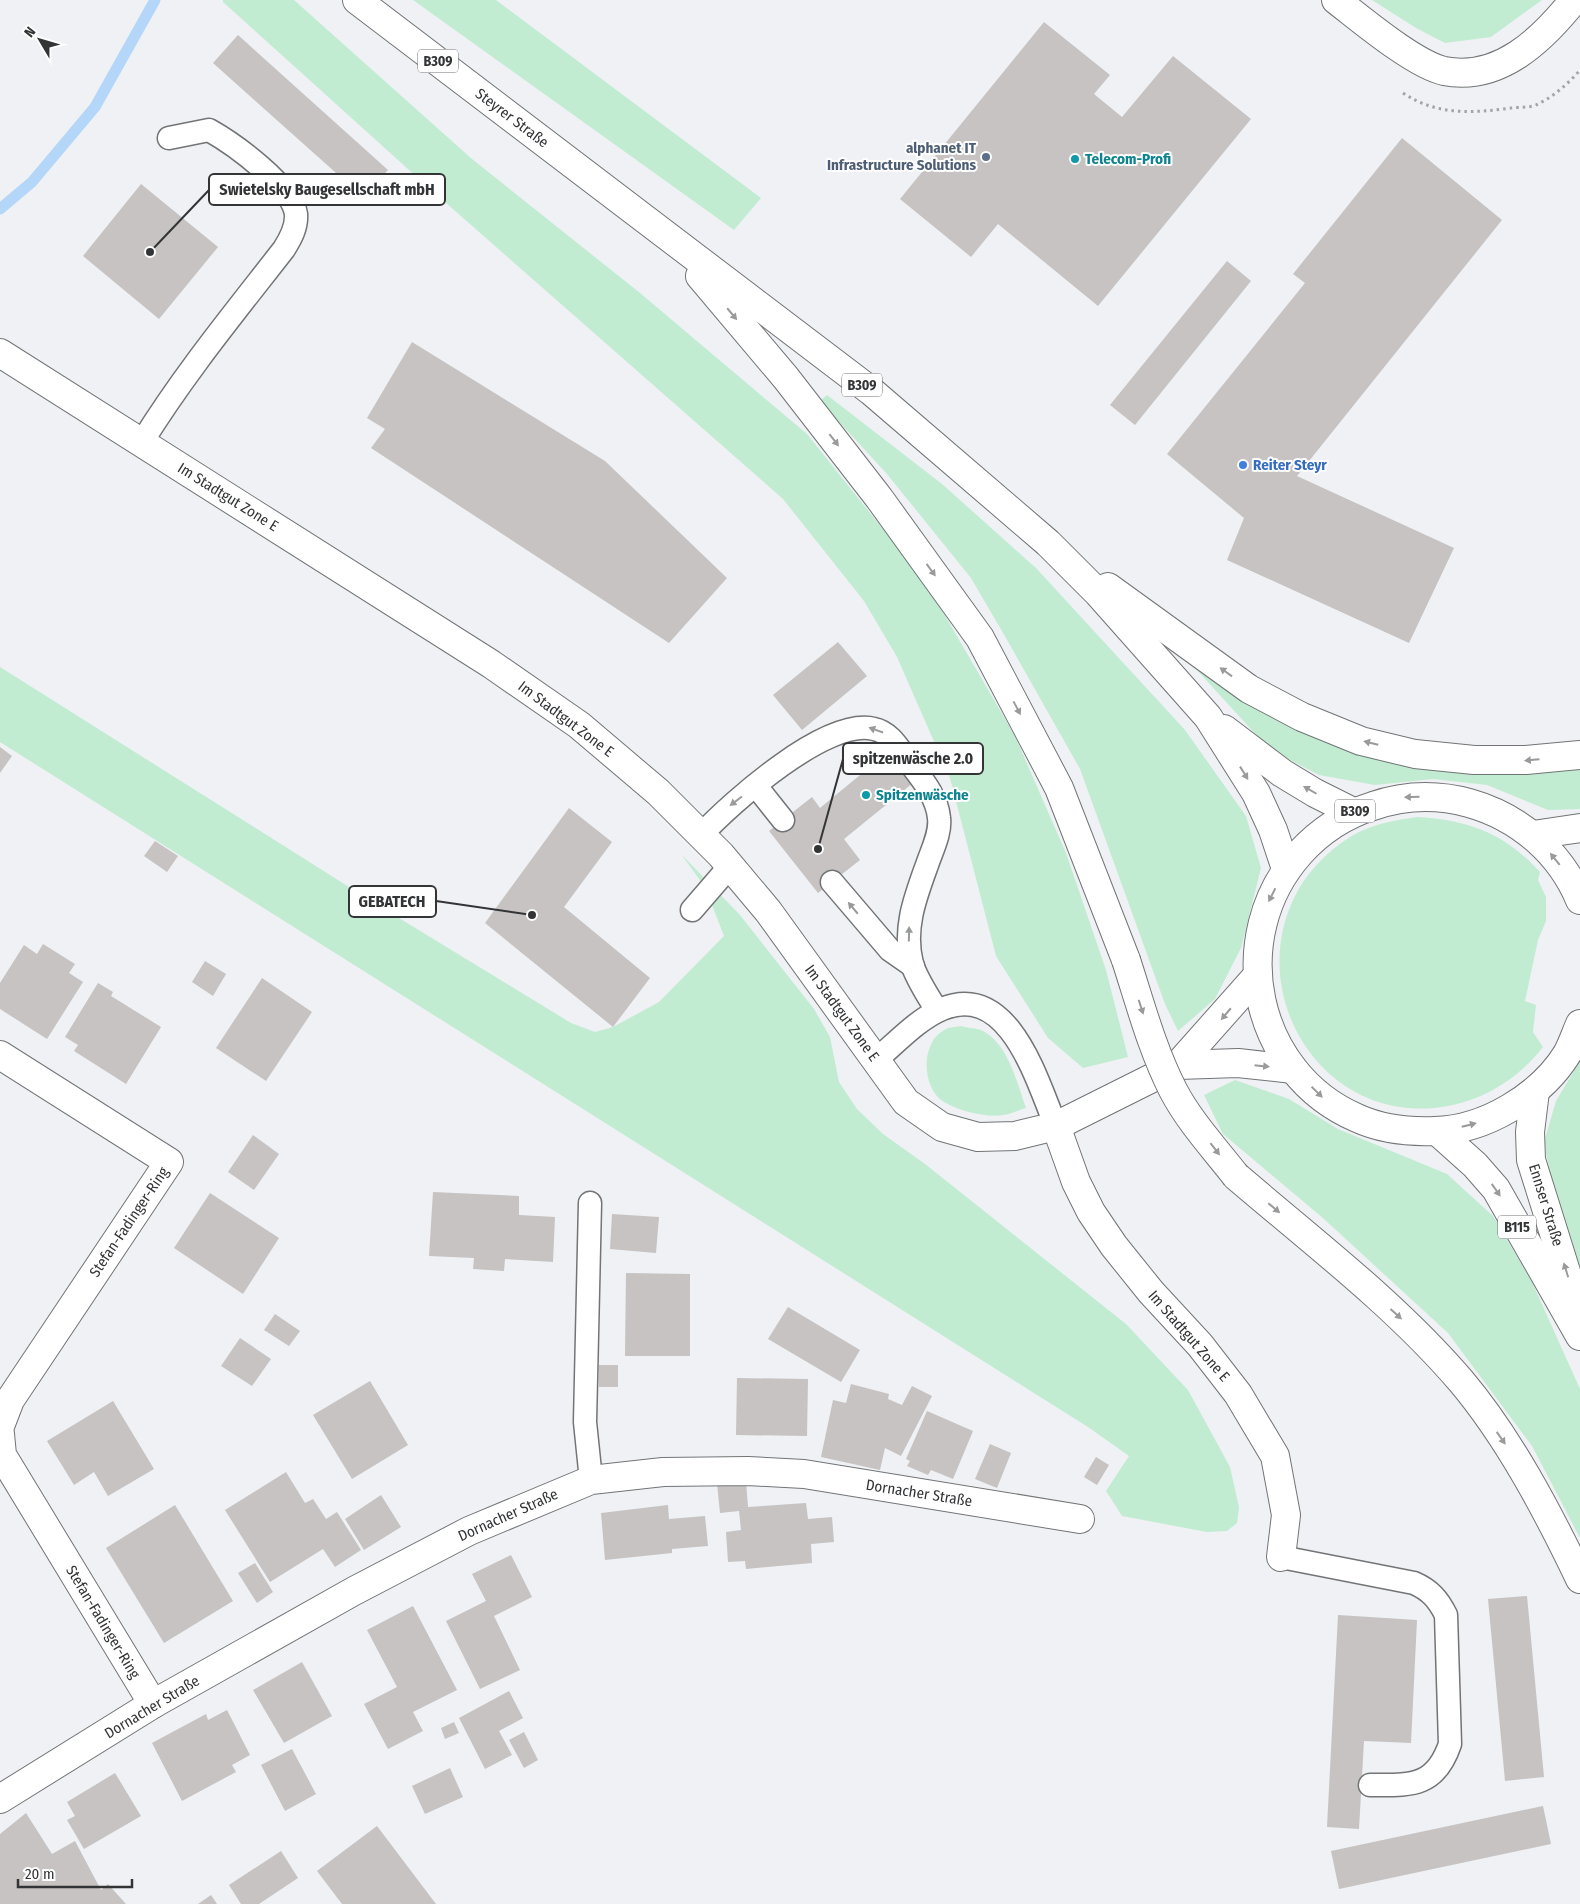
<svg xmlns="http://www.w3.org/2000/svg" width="1580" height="1904" font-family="'Fira Sans Condensed',sans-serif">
  <rect width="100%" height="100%" fill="#eff1f4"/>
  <g fill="#c2ecd2">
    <path d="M 223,0 L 294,0 L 472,159 L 640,293 L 807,434 L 926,583 L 1015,736 L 1066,853 L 1106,970 L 1128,1057 L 1083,1068 L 1048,1038 L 996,956 L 950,778 L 897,657 L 864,601 L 783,499 L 429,188 L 223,2 Z"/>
    <path d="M 413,0 L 496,0 L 761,198 L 734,230 Z"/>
    <path d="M 1372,0 L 1542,0 L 1491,37 L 1445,43 L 1416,28 Z"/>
    <path d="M 827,395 L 942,484 L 1036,568 L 1185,730 L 1246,816 L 1261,868 L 1241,948 L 1215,999 L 1178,1031 L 1165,1004 L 1080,769 L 1006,638 L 971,578 L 887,474 L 820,401 Z"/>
    <path d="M 1186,658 L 1303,732 L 1580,766 L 1580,809 L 1548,810 L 1487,785 L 1433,779 L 1375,785 L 1319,775 L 1269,749 Z"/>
    <path d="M 0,667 L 376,904 L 571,1023 L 595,1032 L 613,1027 L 659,1002 L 724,936 L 705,887 L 681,854 L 740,915 L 814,1009 L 830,1037 L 839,1082 L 857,1109 L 883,1134 L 925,1164 L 1126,1324 L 1188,1390 L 1230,1467 L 1239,1507 L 1237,1523 L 1227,1531 L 1207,1532 L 1122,1516 L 1106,1491 L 1129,1456 L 1088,1427 L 0,742 Z"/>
    <path d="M 1417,817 C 1469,820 1504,833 1540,872 L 1538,880 L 1546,897 L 1546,921 L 1538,940 L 1525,1001 L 1536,1005 L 1533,1032 L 1543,1047 C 1518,1079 1483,1101 1442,1107 C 1318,1125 1237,984 1303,882 C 1317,862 1337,843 1359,832 C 1378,823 1397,820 1417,817 Z"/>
    <path d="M 961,1026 C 967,1028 975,1028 981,1030 C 1008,1042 1017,1083 1026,1108 C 1019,1110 1011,1114 1004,1115 C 986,1118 959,1111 944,1102 C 921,1088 920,1041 946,1029 C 950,1027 957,1027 961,1026 Z"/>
    <path d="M 1580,1061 L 1580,1274 L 1553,1191 L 1544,1142 L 1556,1101 Z"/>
    <path d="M 1235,1080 L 1289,1099 L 1338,1129 L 1447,1174 L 1493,1216 L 1532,1282 L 1580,1389 L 1580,1538 L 1532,1446 L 1448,1333 L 1324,1219 L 1223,1134 L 1204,1095 Z"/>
  </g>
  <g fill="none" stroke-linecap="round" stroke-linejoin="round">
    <path stroke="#b4d6f9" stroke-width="11" d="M 0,209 L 32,182 L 95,107 L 155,0"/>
  </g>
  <g fill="#c6c3c2">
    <path d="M 1044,22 L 1110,75 L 1094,94 L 1122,117 L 1173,56 L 1251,119 L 1098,306 L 998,224 L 971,257 L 900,199 Z"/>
    <path d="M 238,35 L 388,170 L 363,197 L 213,63 Z"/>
    <path d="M 1402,138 L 1502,220 L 1297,476 L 1454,548 L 1409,643 L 1227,560 L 1244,518 L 1167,454 L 1305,283 L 1293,274 Z"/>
    <path d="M 141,184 L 218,247 L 159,319 L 83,256 Z"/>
    <path d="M 1227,261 L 1251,281 L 1135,425 L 1110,405 Z"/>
    <path d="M 412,342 L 605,461 L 727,578 L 669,643 L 371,448 L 385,429 L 367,418 Z"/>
    <path d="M 838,642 L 867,676 L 802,730 L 773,695 Z"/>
    <path d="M 0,747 L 12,756 L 0,773 Z"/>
    <path d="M 888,752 L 913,783 L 844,839 L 860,860 L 818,893 L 769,831 L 812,797 L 820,808 Z"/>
    <path d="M 569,808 L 612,842 L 564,907 L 650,978 L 613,1027 L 485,923 Z"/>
    <path d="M 155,841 L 178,856 L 167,872 L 144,856 Z"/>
    <path d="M 43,944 L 75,964 L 69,973 L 83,982 L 47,1039 L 0,1009 L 0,983 L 24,945 L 37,954 Z"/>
    <path d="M 205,961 L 226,974 L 213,996 L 192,982 Z"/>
    <path d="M 262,978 L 312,1012 L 266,1081 L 216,1048 Z"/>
    <path d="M 98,983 L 113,992 L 111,996 L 161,1027 L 126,1084 L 74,1051 L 78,1045 L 65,1037 Z"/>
    <path d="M 253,1135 L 279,1154 L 254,1190 L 228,1172 Z"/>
    <path d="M 433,1192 L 519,1196 L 519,1215 L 555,1217 L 553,1262 L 505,1259 L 504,1271 L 473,1269 L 474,1258 L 429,1256 Z"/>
    <path d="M 210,1193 L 279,1238 L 243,1294 L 174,1248 Z"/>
    <path d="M 612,1214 L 659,1217 L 656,1253 L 610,1249 Z"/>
    <path d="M 626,1273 L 690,1274 L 690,1356 L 625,1356 Z"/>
    <path d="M 788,1307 L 860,1350 L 841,1382 L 768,1339 Z"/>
    <path d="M 275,1314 L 300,1331 L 289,1346 L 264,1330 Z"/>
    <path d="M 240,1338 L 271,1359 L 252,1386 L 221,1366 Z"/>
    <rect x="599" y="1365" width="19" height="22"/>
    <path d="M 737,1378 L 808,1379 L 807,1436 L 736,1435 Z"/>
    <path d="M 370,1381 L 408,1445 L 352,1479 L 313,1415 Z"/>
    <path d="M 851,1384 L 889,1394 L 888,1399 L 902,1405 L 912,1386 L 932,1396 L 901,1456 L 885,1448 L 880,1470 L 821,1457 L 833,1400 L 846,1403 Z"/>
    <path d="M 113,1401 L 154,1469 L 108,1496 L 94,1472 L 74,1485 L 47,1441 Z"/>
    <path d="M 927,1411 L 973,1431 L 953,1479 L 931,1470 L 928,1475 L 907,1466 L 910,1461 L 906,1459 Z"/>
    <path d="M 990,1444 L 1011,1453 L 997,1488 L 975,1479 Z"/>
    <path d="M 1096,1457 L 1109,1465 L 1097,1485 L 1084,1477 Z"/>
    <path d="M 286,1472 L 305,1503 L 313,1499 L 326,1519 L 337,1512 L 361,1550 L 335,1567 L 323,1549 L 270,1582 L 225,1510 Z"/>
    <path d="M 746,1481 L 748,1507 L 806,1503 L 808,1519 L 832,1517 L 834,1542 L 811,1544 L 812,1563 L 746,1569 L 745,1561 L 728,1562 L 726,1532 L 741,1530 L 739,1511 L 720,1513 L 717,1483 Z"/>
    <path d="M 381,1495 L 401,1527 L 364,1550 L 345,1519 Z"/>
    <path d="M 175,1505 L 233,1601 L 164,1643 L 106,1548 Z"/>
    <path d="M 668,1505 L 669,1519 L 705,1516 L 708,1546 L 672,1549 L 672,1553 L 605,1560 L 601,1513 Z"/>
    <path d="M 511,1555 L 532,1597 L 494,1616 L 520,1670 L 480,1689 L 446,1621 L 486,1601 L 472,1574 Z"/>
    <path d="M 255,1563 L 273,1592 L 257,1603 L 238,1573 Z"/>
    <path d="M 1527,1596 L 1544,1777 L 1505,1781 L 1488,1599 Z"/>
    <path d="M 413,1606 L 457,1690 L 413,1712 L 423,1731 L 388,1749 L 364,1704 L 397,1687 L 367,1630 Z"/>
    <path d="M 1338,1615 L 1417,1620 L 1411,1743 L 1364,1741 L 1359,1829 L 1327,1827 Z"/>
    <path d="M 302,1662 L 332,1716 L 284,1743 L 253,1690 Z"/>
    <path d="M 509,1691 L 523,1718 L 499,1731 L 512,1755 L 485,1769 L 459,1718 Z"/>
    <path d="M 227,1710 L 250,1755 L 232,1765 L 236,1772 L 182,1801 L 152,1743 L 206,1714 L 208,1720 Z"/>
    <path d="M 454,1722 L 459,1733 L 445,1739 L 441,1728 Z"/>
    <path d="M 524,1732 L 538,1760 L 524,1768 L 509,1740 Z"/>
    <path d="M 292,1749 L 316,1794 L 285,1811 L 261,1765 Z"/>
    <path d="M 450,1768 L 463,1797 L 425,1814 L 412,1786 Z"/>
    <path d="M 115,1773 L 141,1816 L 84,1849 L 67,1820 L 75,1816 L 67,1802 Z"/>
    <path d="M 1543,1806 L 1551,1844 L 1339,1889 L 1331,1851 Z"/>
    <path d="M 26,1813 L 52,1854 L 75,1841 L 101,1890 L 108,1884 L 126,1904 L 0,1904 L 0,1834 Z"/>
    <path d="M 377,1826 L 436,1904 L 342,1904 L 317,1871 Z"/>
    <path d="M 281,1851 L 298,1878 L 259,1904 L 241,1904 L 229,1885 Z"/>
    <path d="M 211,1895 L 217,1904 L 198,1904 Z"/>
  </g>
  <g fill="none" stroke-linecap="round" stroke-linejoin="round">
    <g stroke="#727476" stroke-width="25">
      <g id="lane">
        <path d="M 142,442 C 184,374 235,312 284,249 C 291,238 297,227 296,214 C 292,186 234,144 209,130 L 169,138"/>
        <path d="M 756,786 L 783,820"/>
        <path d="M 701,835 C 732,802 827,717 874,729 C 890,732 899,749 909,762 C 921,778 937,796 939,818 C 941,833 932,850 927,865 C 915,898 903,929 912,964 C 917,980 929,997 937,1011"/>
        <path d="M 832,882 L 890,950 L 913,966"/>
        <path d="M 692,910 L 730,866"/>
        <path d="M 876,1060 C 896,1043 918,1019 942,1009 C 1010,981 1037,1082 1056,1126"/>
        <path d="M 590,1203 L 585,1422 L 591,1480"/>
        <path d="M 1281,1557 L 1414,1583 C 1430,1590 1438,1599 1446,1615 L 1450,1744 C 1435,1788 1410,1785 1370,1785"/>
      </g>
    </g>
    <g stroke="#727476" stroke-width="30">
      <g id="street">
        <path d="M 1336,0 C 1362,20 1414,64 1444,71 C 1499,82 1542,40 1574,0"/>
        <path d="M 0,353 L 491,664 L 579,725 L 658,792 L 721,855 L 768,911 L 906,1102 L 942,1127 L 978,1137 L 1015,1136 L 1056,1126 L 1178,1065 L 1257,976"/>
        <path d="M 0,1055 L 169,1162 L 10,1400 L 0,1426"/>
        <path d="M 1178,1065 L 1238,1063 L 1293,1069"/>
        <path d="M 1056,1126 L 1076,1182 L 1091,1212 L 1114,1246 L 1151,1292 L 1200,1345 L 1238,1394 L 1275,1456 L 1286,1515 L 1281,1557"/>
        <path d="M 0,1434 L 2,1455 L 153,1704"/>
        <path d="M 0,1799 L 153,1704 L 354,1591 L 469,1531 L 591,1480 L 663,1472 L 748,1471 L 804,1474 L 1080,1519"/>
      </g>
    </g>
    <g stroke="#727476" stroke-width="30">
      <g id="primary">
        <path d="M 1533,835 L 1580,828"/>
        <path d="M 1580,900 C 1560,852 1519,817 1469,803 C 1436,794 1405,795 1373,806 C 1344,815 1320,831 1300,853 C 1225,937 1253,1073 1357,1118 C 1381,1129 1409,1132 1435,1131 C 1485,1130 1541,1096 1567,1054 C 1572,1045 1576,1033 1580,1024"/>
        <path d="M 1535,1091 L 1530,1132 L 1531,1160 L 1578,1310"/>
        <path d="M 1437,1131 L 1475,1165 L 1496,1189 L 1580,1336"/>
      </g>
    </g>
    <g stroke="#727476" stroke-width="30">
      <g id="highway">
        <path d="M 357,0 L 871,391 L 1048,543 L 1098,593 L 1208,717 L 1256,793 L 1273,830 L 1286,869"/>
        <path d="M 700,276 L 786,378 L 879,498 L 980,638 L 1059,788 L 1126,960"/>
        <path d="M 1108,587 L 1249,689 L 1302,717 L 1361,741 L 1415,754 L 1474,760 L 1526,760 L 1580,755"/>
        <path d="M 1224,729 L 1282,773 L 1315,793 L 1353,812"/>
        <path d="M 1236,1176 C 1313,1242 1395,1304 1461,1381 C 1509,1438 1548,1512 1580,1579"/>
      </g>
    </g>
    <path stroke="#a2a4a6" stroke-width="3" stroke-dasharray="2.5 4" stroke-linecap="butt" d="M 1403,93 C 1438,116 1472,113 1511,108 C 1519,107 1531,108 1538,104 C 1554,96 1568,84 1580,70"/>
    <use href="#lane" stroke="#fff" stroke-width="22"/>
    <use href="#street" stroke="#fff" stroke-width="28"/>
    <use href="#primary" stroke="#fff" stroke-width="28"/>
    <use href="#highway" stroke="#fff" stroke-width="28"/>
    <g stroke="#727476" stroke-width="30" stroke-linecap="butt">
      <path id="highway-bridge" d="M 1126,960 C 1140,1003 1152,1049 1173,1090 C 1189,1121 1215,1149 1236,1176"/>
    </g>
    <use href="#highway-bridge" stroke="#fff" stroke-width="28"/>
  </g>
  <defs><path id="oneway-solid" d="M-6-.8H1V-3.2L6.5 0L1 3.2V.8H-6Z" transform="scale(1.25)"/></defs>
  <g fill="#999a9a">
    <use href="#oneway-solid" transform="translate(732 314) rotate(50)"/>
    <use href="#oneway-solid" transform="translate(834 440) rotate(52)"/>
    <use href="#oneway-solid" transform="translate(931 570) rotate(54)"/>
    <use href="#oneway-solid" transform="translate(1226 672) rotate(-144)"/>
    <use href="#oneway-solid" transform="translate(1017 708) rotate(62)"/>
    <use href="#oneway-solid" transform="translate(876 730) rotate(-161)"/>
    <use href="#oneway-solid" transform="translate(1371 743) rotate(-166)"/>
    <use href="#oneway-solid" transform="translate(1532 760) rotate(175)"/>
    <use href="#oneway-solid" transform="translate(1244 773) rotate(58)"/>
    <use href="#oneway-solid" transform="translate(1310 790) rotate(-150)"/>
    <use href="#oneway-solid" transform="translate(1412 797) rotate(179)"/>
    <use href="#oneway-solid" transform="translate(736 801) rotate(143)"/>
    <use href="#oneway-solid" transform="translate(1555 859) rotate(-129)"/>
    <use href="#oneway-solid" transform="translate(1272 895) rotate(117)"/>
    <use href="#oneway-solid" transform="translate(853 908) rotate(-130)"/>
    <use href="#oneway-solid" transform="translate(909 934) rotate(-89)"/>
    <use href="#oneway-solid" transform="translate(1141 1007) rotate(72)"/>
    <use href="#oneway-solid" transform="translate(1226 1014) rotate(130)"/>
    <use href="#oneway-solid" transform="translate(1262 1066) rotate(6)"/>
    <use href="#oneway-solid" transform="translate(1317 1092) rotate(44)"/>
    <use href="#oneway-solid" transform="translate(1469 1125) rotate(-14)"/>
    <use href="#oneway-solid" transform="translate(1215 1149) rotate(52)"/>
    <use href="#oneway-solid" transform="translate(1496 1190) rotate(55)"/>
    <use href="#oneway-solid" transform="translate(1274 1208) rotate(40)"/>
    <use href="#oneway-solid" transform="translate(1566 1270) rotate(-107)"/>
    <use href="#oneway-solid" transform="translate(1396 1314) rotate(42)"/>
    <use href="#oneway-solid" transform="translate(1501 1438) rotate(55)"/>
  </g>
  <circle fill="#5c6f8a" stroke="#fefeff" stroke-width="2" cx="986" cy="157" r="5"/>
  <g fill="#0f9aa8" stroke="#fefeff" stroke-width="2">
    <circle cx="1075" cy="159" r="5"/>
    <circle cx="866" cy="795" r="5"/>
  </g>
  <circle fill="#3f7fe0" stroke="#fefeff" stroke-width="2" cx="1243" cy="465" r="5"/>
  <g text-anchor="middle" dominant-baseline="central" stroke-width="4" stroke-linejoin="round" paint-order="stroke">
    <g fill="#fefeff" stroke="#707172" stroke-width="1">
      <rect x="418" y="49.5" width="40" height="23" rx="4"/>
      <rect x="842" y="373.5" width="40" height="23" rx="4"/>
      <rect x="1335" y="799.5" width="40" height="23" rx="4"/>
      <rect x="1498" y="1215.5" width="38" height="23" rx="4"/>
    </g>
    <g font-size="14" font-weight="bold" fill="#333435">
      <text x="438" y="61">B309</text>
      <text x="862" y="385">B309</text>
      <text x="1355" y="811">B309</text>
      <text x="1517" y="1227">B115</text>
    </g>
    <g font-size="15" fill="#333435" stroke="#fefeff">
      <text transform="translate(512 118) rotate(37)">Steyrer Straße</text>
      <text transform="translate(228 497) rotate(32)">Im Stadtgut Zone E</text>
      <text transform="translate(566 719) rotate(37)">Im Stadtgut Zone E</text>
      <text transform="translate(842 1013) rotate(54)">Im Stadtgut Zone E</text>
      <text transform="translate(1546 1205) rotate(73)">Ennser Straße</text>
      <text transform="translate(129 1222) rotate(-56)">Stefan-Fadinger-Ring</text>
      <text transform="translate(1189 1336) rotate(49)">Im Stadtgut Zone E</text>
      <text transform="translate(919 1493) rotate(9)">Dornacher Straße</text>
      <text transform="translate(508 1515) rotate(-24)">Dornacher Straße</text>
      <text transform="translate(103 1622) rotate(59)">Stefan-Fadinger-Ring</text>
      <text transform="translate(152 1707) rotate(-31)">Dornacher Straße</text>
    </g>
    <g font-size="15" font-weight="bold" fill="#4e5e75" stroke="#fefeff" text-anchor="end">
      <text x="976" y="148">alphanet IT<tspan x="976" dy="17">Infrastructure Solutions</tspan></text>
    </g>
    <g font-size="15" font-weight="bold" fill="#0d838f" stroke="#fefeff" text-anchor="start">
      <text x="1085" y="159">Telecom-Profi</text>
      <text x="876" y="795">Spitzenwäsche</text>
    </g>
    <g font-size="15" font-weight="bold" fill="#366cbe" stroke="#fefeff" text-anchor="start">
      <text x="1253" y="465">Reiter Steyr</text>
    </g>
  </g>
  <path fill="none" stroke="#333435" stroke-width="2" d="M150 252L209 190M818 849L843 759M532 915L436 901"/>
  <g fill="#333435" stroke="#fefeff" stroke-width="2">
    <circle cx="150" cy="252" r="5"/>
    <circle cx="818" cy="849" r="5"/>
    <circle cx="532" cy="915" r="5"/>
  </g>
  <g fill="#fefeff" stroke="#333435" stroke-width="2">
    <rect x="209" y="174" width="236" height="31" rx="5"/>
    <rect x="843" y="743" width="140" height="31" rx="5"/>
    <rect x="349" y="886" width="87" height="31" rx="5"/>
  </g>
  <g font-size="16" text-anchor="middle" font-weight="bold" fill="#333435">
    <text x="327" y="195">Swietelsky Baugesellschaft mbH</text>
    <text x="913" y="764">spitzenwäsche 2.0</text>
    <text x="392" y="907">GEBATECH</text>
  </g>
  <g transform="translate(40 40) rotate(308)" stroke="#fefeff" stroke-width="4" paint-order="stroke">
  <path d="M0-4L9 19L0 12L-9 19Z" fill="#333435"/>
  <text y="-8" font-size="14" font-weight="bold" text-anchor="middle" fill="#333435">N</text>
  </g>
  <path d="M18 1879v8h114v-8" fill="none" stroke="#333435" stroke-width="2.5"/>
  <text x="25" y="1879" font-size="15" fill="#333435" stroke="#fefeff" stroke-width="4" paint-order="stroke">20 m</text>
</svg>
